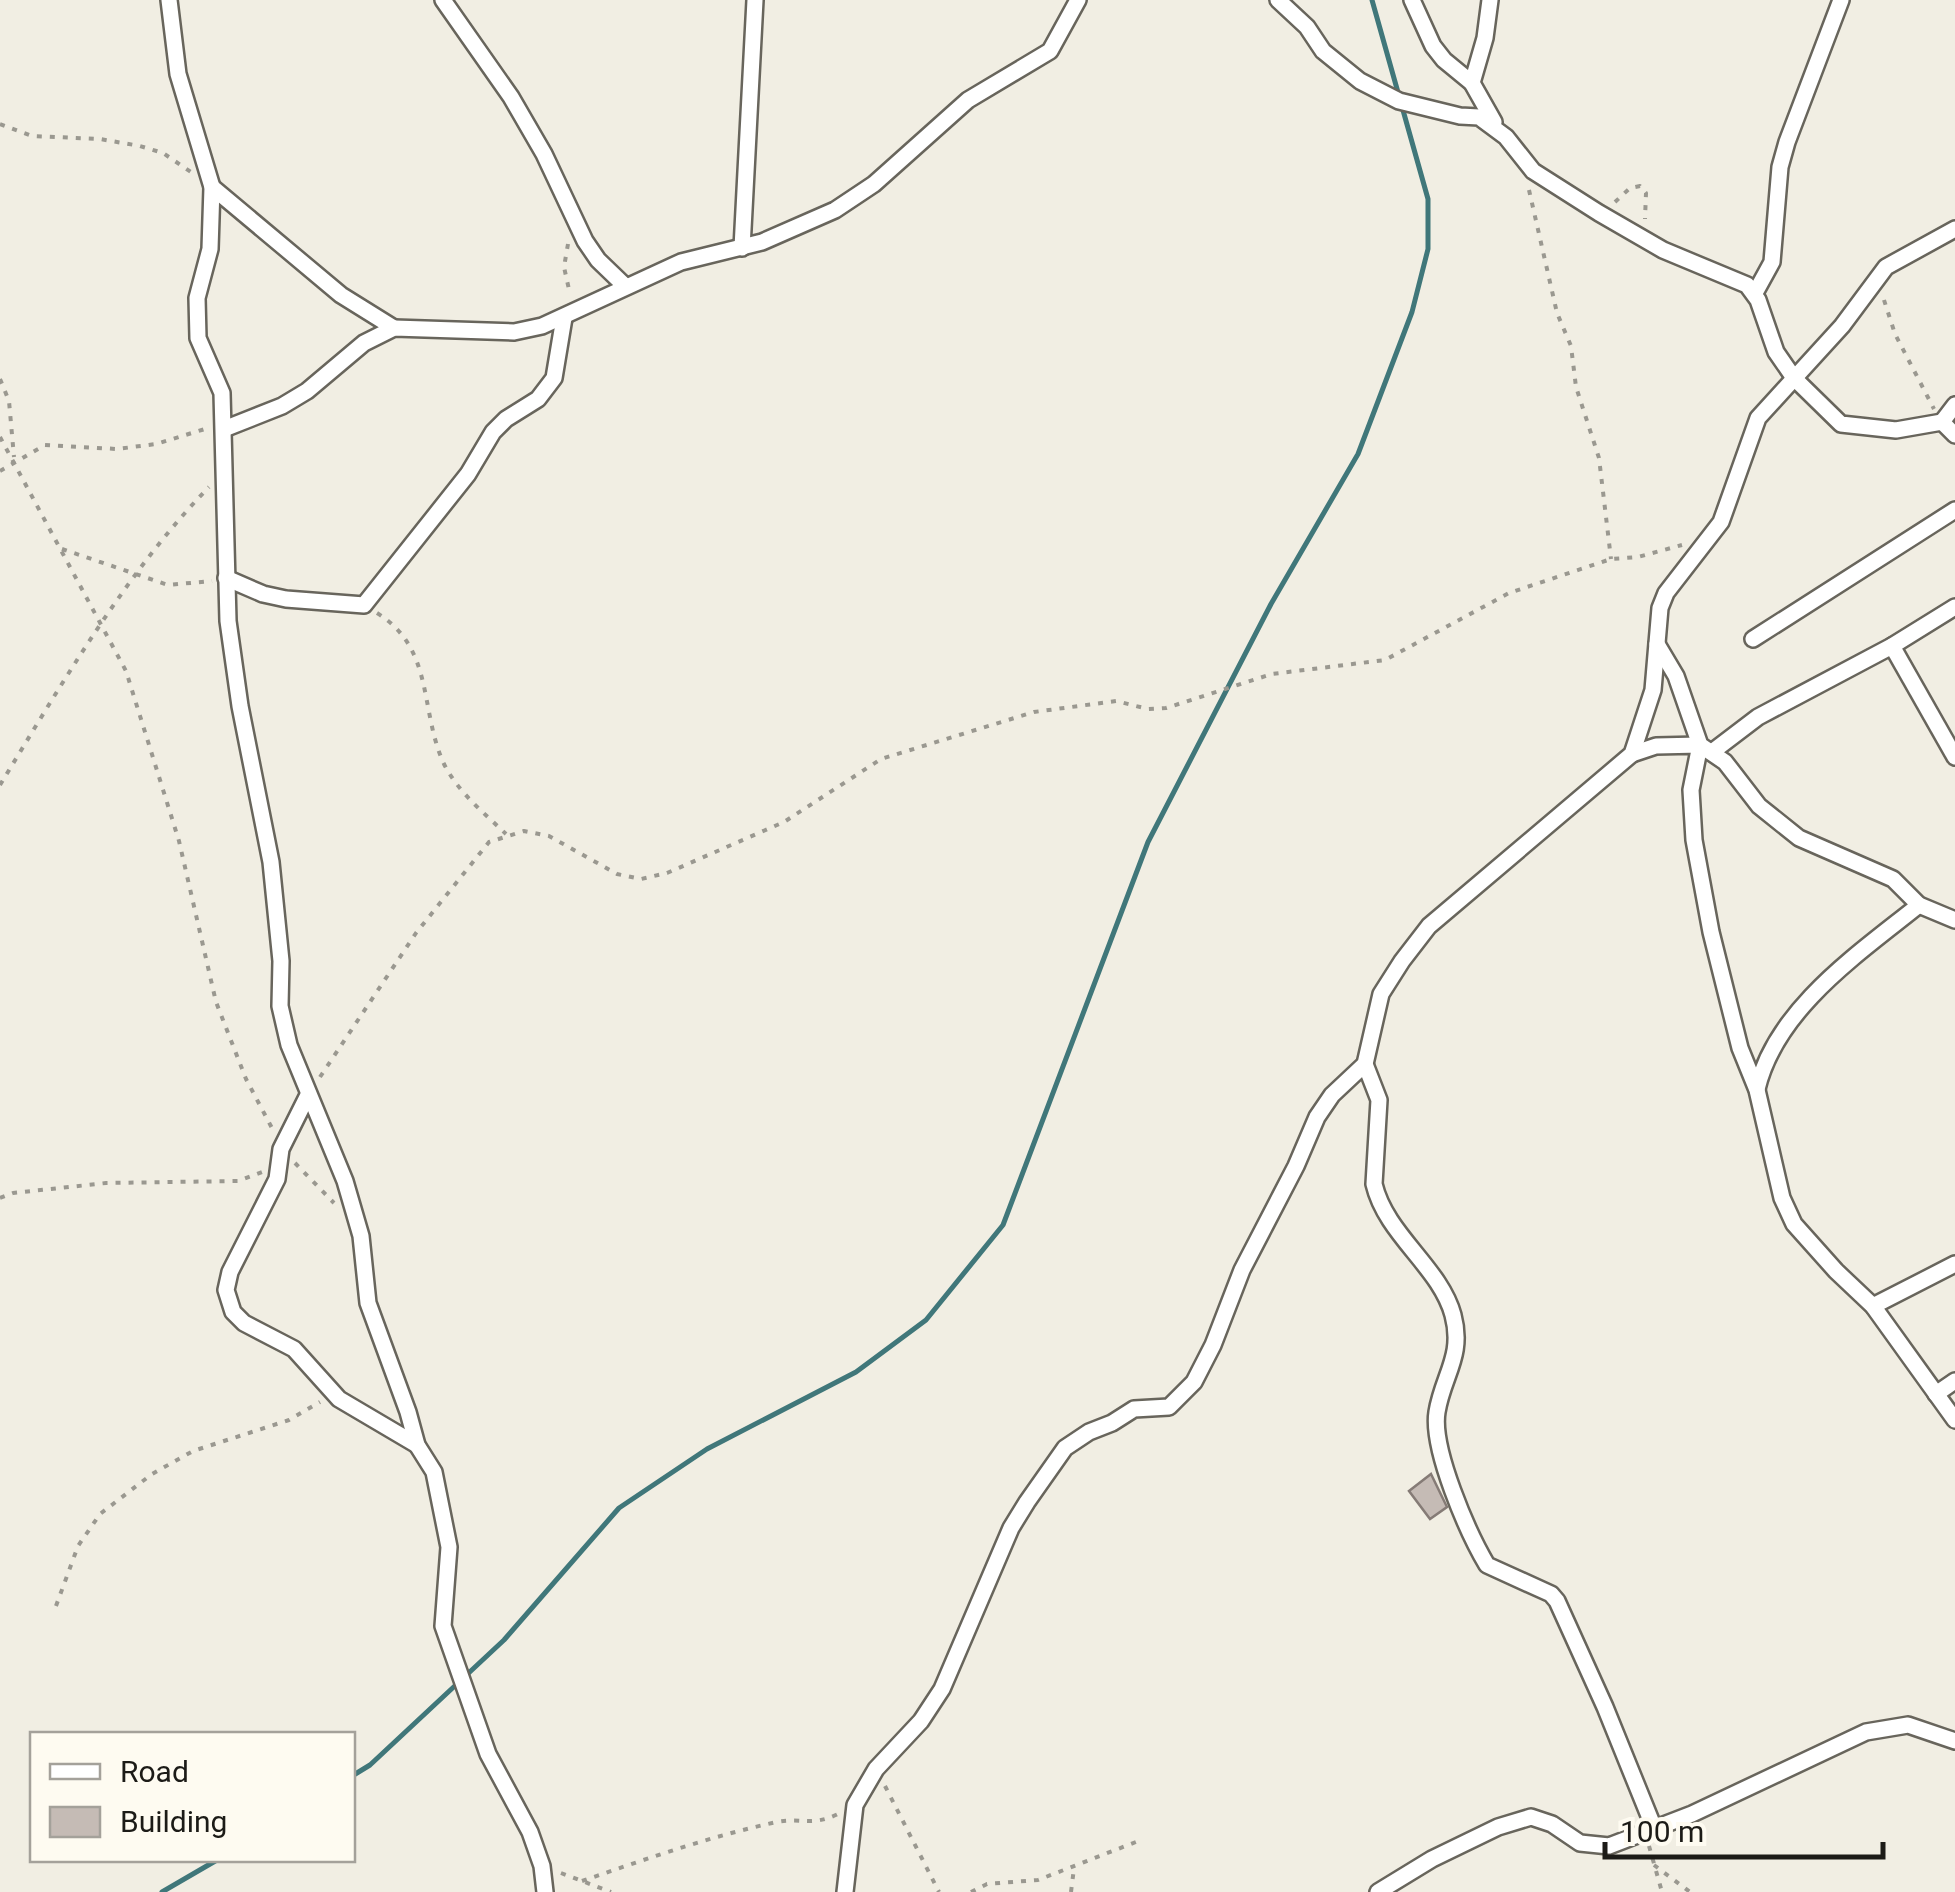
<svg xmlns="http://www.w3.org/2000/svg" width="1955" height="1892" font-family="Roboto,sans-serif">
  <rect width="100%" height="100%" fill="#f1eee3"/>
  <g fill="none" stroke-linecap="round" stroke-linejoin="round">
    <g stroke="#40777a" stroke-width="5">
      <path d="M 352,1776 L 370,1765 L 504,1640 L 619,1508 L 707,1449 L 856,1372 L 926,1320 L 1003,1225 L 1148,842 L 1271,604 L 1358,454 L 1412,312 L 1428,249 L 1428,199 L 1372,0"/>
      <path d="M 162,1892 L 217,1860"/>
    </g>
  </g>
  <path fill="#c5bbb5" stroke="#857b76" stroke-width="2.5" d="M 1431,1474 L 1447,1507 L 1430,1519 L 1409,1491 Z"/>
  <g fill="none" stroke-linecap="round" stroke-linejoin="round">
    <g stroke="#68655c" stroke-width="20">
      <g id="street">
        <path d="M 169,0 L 178,74 L 212,187 L 210,249 L 197,298 L 198,338 L 222,393 L 228,621 L 240,706 L 271,862 L 281,961 L 280,1006 L 289,1045 L 345,1181 L 361,1236 L 368,1303 L 408,1412 L 417,1445 L 434,1472 L 449,1547 L 443,1626 L 488,1754 L 530,1832 L 542,1866 L 545,1892"/>
        <path d="M 443,0 L 511,97 L 544,154 L 585,241 L 598,260 L 625,286"/>
        <path d="M 1278,0 L 1307,27 L 1323,51 L 1360,81 L 1399,101 L 1460,116 L 1479,117 L 1506,137 L 1533,171 L 1599,213 L 1663,250 L 1747,285 L 1758,300 L 1776,352 L 1794,378 L 1841,424 L 1896,430 L 1942,422 L 1955,435"/>
        <path d="M 1412,0 L 1433,46 L 1444,60 L 1472,83"/>
        <path d="M 1490,0 L 1485,38 L 1472,83 L 1494,122"/>
        <path d="M 212,187 L 341,295 L 394,328"/>
        <path d="M 742,248 L 755,0"/>
        <path d="M 1755,293 L 1772,262 L 1780,167 L 1787,142 L 1841,0"/>
        <path d="M 1942,422 L 1955,405"/>
        <path d="M 224,429 L 282,406 L 307,391 L 364,343 L 394,328 L 514,332 L 542,326 L 681,262 L 762,242 L 835,210 L 874,184 L 968,100 L 1050,51 L 1078,0"/>
        <path d="M 226,578 L 263,594 L 286,599 L 364,605 L 468,474 L 493,432 L 506,419 L 538,399 L 554,378 L 564,318"/>
        <path d="M 1753,639 L 1955,510"/>
        <path d="M 1657,644 L 1676,676 L 1700,745 L 1725,762 L 1759,806 L 1799,838 L 1893,879 L 1919,905 L 1955,920"/>
        <path d="M 1892,646 L 1955,757"/>
        <path d="M 1712,752 L 1758,717 L 1892,646 L 1955,607"/>
        <path d="M 1632,754 L 1656,746 L 1700,745 L 1691,790 L 1694,840 L 1711,932 L 1740,1048 L 1757,1090 L 1782,1198 L 1794,1224 L 1836,1271 L 1873,1306 L 1955,1420"/>
        <path d="M 1365,1064 L 1379,1100 L 1374,1184 C 1386,1235 1440,1267 1453,1315 C 1464,1356 1443,1375 1437,1412 C 1431,1449 1468,1533 1487,1565 L 1551,1594 L 1557,1601 L 1605,1707 L 1654,1828"/>
        <path d="M 1757,1089 C 1776,1009 1858,954 1919,905"/>
        <path d="M 308,1095 L 281,1149 L 277,1179 L 230,1272 L 226,1290 L 233,1312 L 244,1323 L 294,1349 L 339,1399 L 417,1445"/>
        <path d="M 1873,1306 L 1955,1264"/>
        <path d="M 1936,1394 L 1955,1381"/>
        <path d="M 845,1892 L 855,1805 L 876,1769 L 921,1721 L 942,1689 L 1011,1528 L 1027,1502 L 1065,1448 L 1089,1432 L 1112,1423 L 1134,1409 L 1169,1407 L 1194,1382 L 1213,1345 L 1242,1270 L 1296,1166 L 1317,1117 L 1332,1095 L 1365,1064 L 1381,994 L 1402,961 L 1429,926 L 1632,754 L 1653,690 L 1660,608 L 1666,593 L 1721,522 L 1758,418 L 1842,326 L 1886,267 L 1955,229"/>
        <path d="M 1378,1892 L 1432,1859 L 1498,1827 L 1531,1817 L 1552,1824 L 1580,1843 L 1609,1846 L 1692,1814 L 1866,1732 L 1908,1725 L 1955,1741"/>
      </g>
    </g>
    <g stroke="#9a9890" stroke-width="4" stroke-dasharray="5 8" stroke-linecap="butt">
      <path d="M 0,124 L 32,136 L 100,139 L 140,146 L 163,153 L 191,172"/>
      <path d="M 1529,190 L 1557,313 L 1571,346 L 1576,387 L 1599,458 L 1611,559"/>
      <path d="M 1615,202 L 1630,188 L 1640,186 L 1646,193 L 1645,219"/>
      <path d="M 568,244 L 564,267 L 570,294"/>
      <path d="M 1884,300 L 1895,334 L 1934,409"/>
      <path d="M 0,379 L 9,401 L 14,457"/>
      <path d="M 0,437 L 126,671 L 179,841 L 216,1002 L 246,1079 L 273,1130"/>
      <path d="M 0,471 L 45,445 L 117,449 L 156,444 L 205,429"/>
      <path d="M 62,549 L 168,585 L 212,581"/>
      <path d="M 377,613 C 435,649 419,710 444,764 C 458,792 484,813 506,834"/>
      <path d="M 0,785 C 61,685 127,571 209,487"/>
      <path d="M 320,1077 L 416,933 L 489,842 L 524,831 L 549,836 L 617,874 L 641,879 L 667,873 L 784,822 L 881,759 L 1034,712 L 1116,701 L 1148,709 L 1166,708 L 1272,674 L 1385,660 L 1509,593 L 1611,559 L 1638,557 L 1682,545"/>
      <path d="M 295,1163 L 334,1203"/>
      <path d="M 0,1198 L 13,1193 L 106,1183 L 238,1181 L 262,1172"/>
      <path d="M 56,1606 L 78,1546 L 100,1514 L 152,1474 L 193,1451 L 289,1420 L 320,1402"/>
      <path d="M 885,1786 L 939,1892"/>
      <path d="M 1649,1846 L 1662,1892"/>
      <path d="M 1654,1865 L 1690,1892"/>
      <path d="M 561,1873 L 611,1892"/>
      <path d="M 582,1881 C 646,1859 711,1836 777,1822 C 802,1817 811,1827 838,1814"/>
      <path d="M 971,1892 L 987,1884 L 1038,1880 L 1141,1840"/>
      <path d="M 1071,1892 L 1074,1868"/>
    </g>
    <use href="#street" stroke="#fff" stroke-width="15"/>
  </g>
  <rect x="30" y="1732" width="325" height="130" fill="#fefbf1" stroke="#a4a19a" stroke-width="2.5"/>
  <rect x="50" y="1764" width="50" height="15" fill="#ffffff" stroke="#a4a19a" stroke-width="2.5"/>
  <text x="120" y="1782" font-size="30" fill="#1c1b17">Road</text>
  <rect x="50" y="1807" width="50" height="30" fill="#c5bbb5" stroke="#a4a19a" stroke-width="2.5"/>
  <text x="120" y="1832" font-size="30" fill="#1c1b17">Building</text>
  <path d="M1605 1842v15h278v-15" fill="none" stroke="#1c1b17" stroke-width="5"/>
  <text x="1620" y="1842" font-size="30" fill="#1c1b17" stroke="#fefbf1" stroke-width="8" paint-order="stroke">100 m</text>
</svg>
